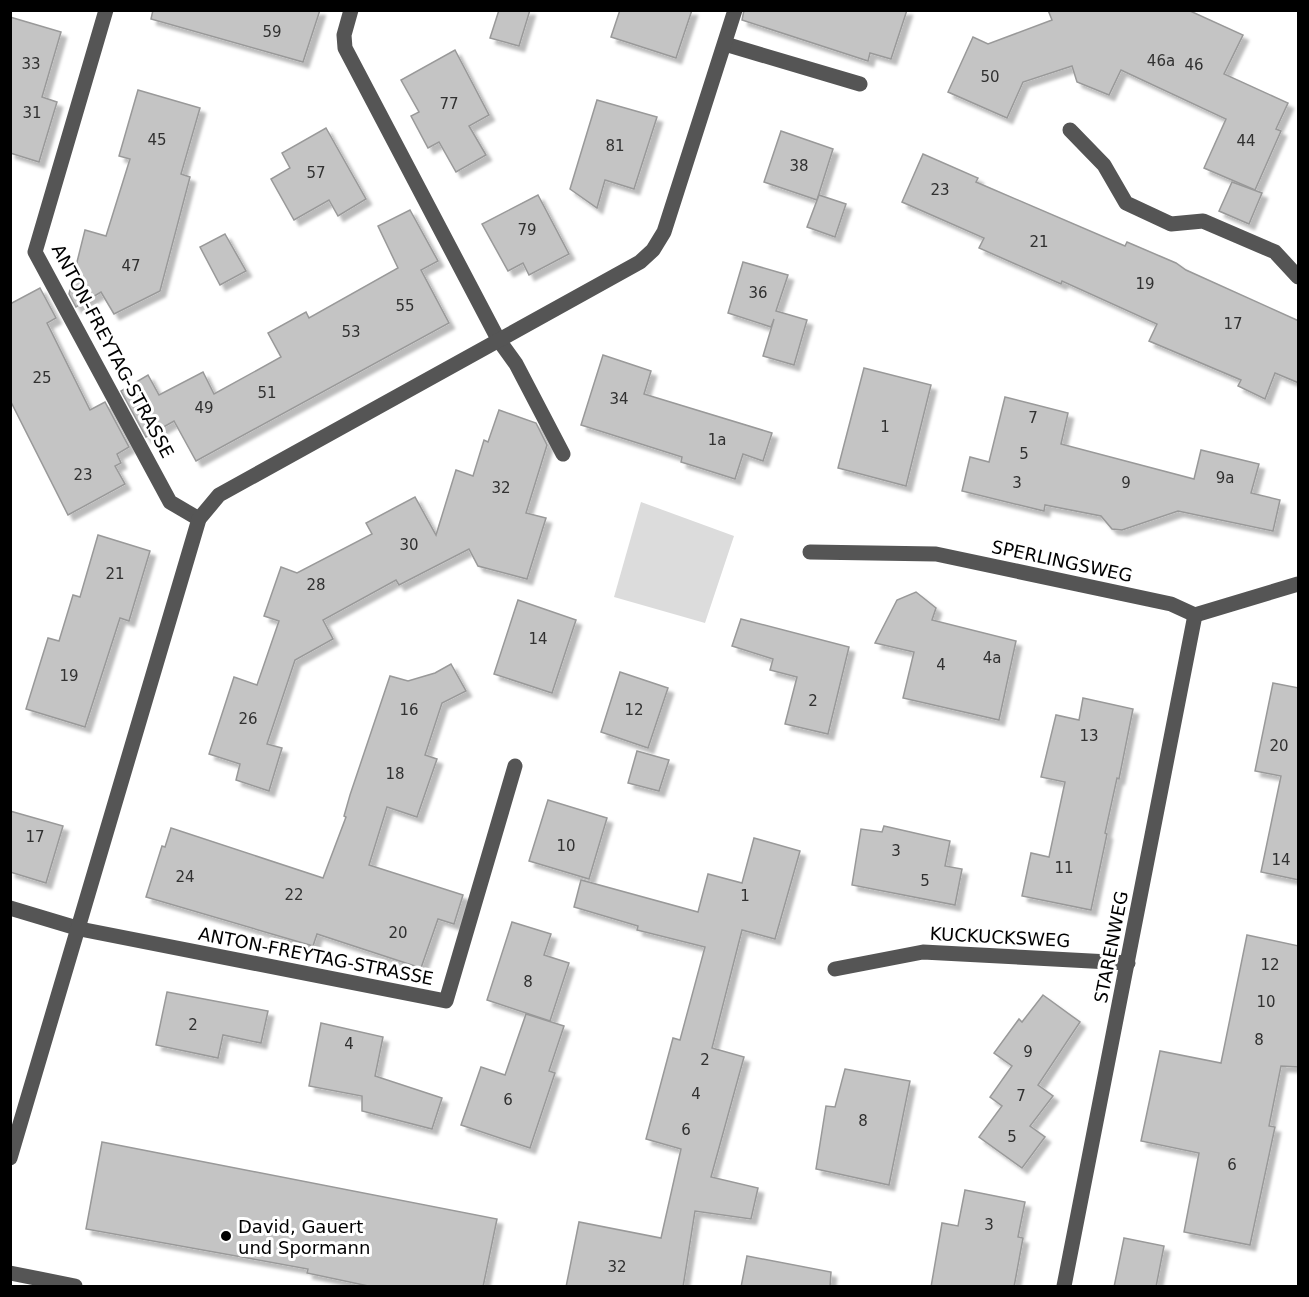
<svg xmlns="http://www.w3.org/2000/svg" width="1309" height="1297" font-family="'DejaVu Sans',sans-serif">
  <defs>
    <filter id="shadow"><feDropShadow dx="5.5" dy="5.5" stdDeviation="1.5" flood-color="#0004"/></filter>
  </defs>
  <rect width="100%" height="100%" fill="#fff"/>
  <path fill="#dcdcdc" d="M 641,502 L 734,536 L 705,623 L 614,597 Z"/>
  <g fill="#c4c4c4" stroke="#999" stroke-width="1.5" filter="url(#shadow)">
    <path d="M 153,10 L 320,10 L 303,62 L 151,19 Z"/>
    <path d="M 499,10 L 530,10 L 519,46 L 490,38 Z"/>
    <path d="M 620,10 L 692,10 L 676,58 L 611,37 Z"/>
    <path d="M 744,10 L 907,10 L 891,59 L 870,53 L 868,61 L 742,20 Z"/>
    <path d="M 1048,10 L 1188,10 L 1243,35 L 1224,74 L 1288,103 L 1276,129 L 1281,131 L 1255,190 L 1204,168 L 1226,119 L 1121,70 L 1109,95 L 1077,82 L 1072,66 L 1023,82 L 1007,118 L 948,92 L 973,37 L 988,44 L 1052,20 Z"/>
    <path d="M 10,17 L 61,32 L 42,97 L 57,102 L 39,162 L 10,153 Z"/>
    <path d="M 455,50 L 489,115 L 469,126 L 486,155 L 456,172 L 439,142 L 428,148 L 411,116 L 419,112 L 401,80 Z"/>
    <path d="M 138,90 L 200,108 L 181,174 L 190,177 L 160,291 L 114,314 L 101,292 L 76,307 L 69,294 L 85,230 L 106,236 L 130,159 L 119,156 Z"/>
    <path d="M 597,100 L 657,117 L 634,189 L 605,180 L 597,208 L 570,189 Z"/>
    <path d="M 326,128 L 366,199 L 338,216 L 329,200 L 294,220 L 271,179 L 290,168 L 282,153 Z"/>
    <path d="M 781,131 L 833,149 L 817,200 L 764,182 Z"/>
    <path d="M 923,154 L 978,178 L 976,182 L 1125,246 L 1127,242 L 1176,263 L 1186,270 L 1299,321 L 1299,383 L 1275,373 L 1265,399 L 1238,386 L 1241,380 L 1149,341 L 1157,324 L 1062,281 L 1061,284 L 979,248 L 984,238 L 902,202 Z"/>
    <path d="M 1232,182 L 1262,193 L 1249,224 L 1219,211 Z"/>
    <path d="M 538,195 L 569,254 L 529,275 L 523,263 L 508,271 L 482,224 Z"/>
    <path d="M 819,195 L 846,204 L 835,237 L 807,227 Z"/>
    <path d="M 410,210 L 438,261 L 421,270 L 449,323 L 196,461 L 174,421 L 146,437 L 121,391 L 148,375 L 159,395 L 203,372 L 214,394 L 281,357 L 268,333 L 306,312 L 309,318 L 398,268 L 378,226 Z"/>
    <path d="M 225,234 L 246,271 L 220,285 L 200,247 Z"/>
    <path d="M 743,262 L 788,275 L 776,311 L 807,320 L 794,365 L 763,356 L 774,319 L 771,327 L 728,313 Z"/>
    <path d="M 40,288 L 56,318 L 47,323 L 90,410 L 105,402 L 129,447 L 117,454 L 121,463 L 115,466 L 125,484 L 68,515 L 10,400 L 10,304 Z"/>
    <path d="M 603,355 L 651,371 L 644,394 L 772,433 L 763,461 L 743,454 L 735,479 L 681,462 L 682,457 L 581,425 Z"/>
    <path d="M 864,368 L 931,385 L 906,486 L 838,468 Z"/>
    <path d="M 1005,397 L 1068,413 L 1061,444 L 1194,479 L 1201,450 L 1259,464 L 1251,493 L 1280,500 L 1273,531 L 1178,511 L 1122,530 L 1112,529 L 1101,516 L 1045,505 L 1044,511 L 962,491 L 970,457 L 989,462 Z"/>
    <path d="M 499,410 L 536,423 L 547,445 L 526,513 L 546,518 L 527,579 L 478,566 L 469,549 L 399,585 L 396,580 L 323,620 L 333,639 L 295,660 L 267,744 L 282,748 L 269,791 L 236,780 L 240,764 L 209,754 L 234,677 L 257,685 L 279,621 L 264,616 L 281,567 L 297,573 L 372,534 L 366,523 L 415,497 L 436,535 L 456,470 L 473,476 L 484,440 L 488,442 Z"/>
    <path d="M 98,535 L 150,551 L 129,621 L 120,618 L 85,727 L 26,709 L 48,638 L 59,641 L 73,595 L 80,597 Z"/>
    <path d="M 916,592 L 936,608 L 932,620 L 1016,641 L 999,720 L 903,698 L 914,652 L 875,643 L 897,600 Z"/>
    <path d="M 518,600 L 576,620 L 552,693 L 494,674 Z"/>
    <path d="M 741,619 L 849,647 L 828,734 L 785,724 L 797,677 L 770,670 L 773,659 L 732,646 Z"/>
    <path d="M 451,664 L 466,691 L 442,703 L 425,755 L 437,759 L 417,817 L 387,807 L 369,865 L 463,895 L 454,924 L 438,919 L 421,968 L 317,934 L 313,946 L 146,897 L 162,846 L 165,847 L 171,828 L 323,878 L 346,817 L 344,816 L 350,795 L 390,676 L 408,681 L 435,673 Z"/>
    <path d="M 620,672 L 668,688 L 648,748 L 601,732 Z"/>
    <path d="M 1273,683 L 1299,688 L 1299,880 L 1261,872 L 1281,776 L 1255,771 Z"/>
    <path d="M 1083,698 L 1133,709 L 1119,779 L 1117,778 L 1105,833 L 1107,834 L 1091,910 L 1022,896 L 1031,853 L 1049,857 L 1065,782 L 1041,777 L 1056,715 L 1079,720 Z"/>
    <path d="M 637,751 L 669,760 L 659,791 L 628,783 Z"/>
    <path d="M 548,800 L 607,818 L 589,879 L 529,861 Z"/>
    <path d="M 10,811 L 63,826 L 46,883 L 10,872 Z"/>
    <path d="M 884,826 L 950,841 L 945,866 L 962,869 L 955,905 L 852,885 L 861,829 L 882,832 Z"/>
    <path d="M 754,838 L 800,851 L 775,939 L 742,930 L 712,1048 L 744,1057 L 711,1177 L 758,1188 L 751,1219 L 695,1211 L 683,1287 L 566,1287 L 579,1222 L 661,1238 L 681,1149 L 646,1139 L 673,1038 L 680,1040 L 705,947 L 637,930 L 638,926 L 574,907 L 581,880 L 698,912 L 708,874 L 742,883 Z"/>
    <path d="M 512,922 L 551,934 L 544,955 L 569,963 L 550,1021 L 487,1000 Z"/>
    <path d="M 1247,935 L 1299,946 L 1299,1067 L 1281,1066 L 1269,1126 L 1275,1127 L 1250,1245 L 1184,1232 L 1199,1153 L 1141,1141 L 1160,1051 L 1221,1063 Z"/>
    <path d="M 167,992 L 268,1011 L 261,1043 L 223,1035 L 218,1058 L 156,1045 Z"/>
    <path d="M 1043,995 L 1080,1022 L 1038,1085 L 1053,1096 L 1030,1126 L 1045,1137 L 1022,1168 L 979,1137 L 1002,1106 L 990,1097 L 1012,1066 L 994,1053 L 1019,1019 L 1022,1022 Z"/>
    <path d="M 526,1014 L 564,1026 L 549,1071 L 555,1073 L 530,1148 L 461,1125 L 481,1067 L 505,1075 Z"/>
    <path d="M 321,1023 L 383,1037 L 375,1076 L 442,1098 L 432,1129 L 362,1111 L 362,1096 L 309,1086 Z"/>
    <path d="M 845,1069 L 910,1081 L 889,1185 L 816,1169 L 826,1106 L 835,1107 Z"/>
    <path d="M 102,1142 L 497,1219 L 483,1287 L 373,1287 L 307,1273 L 308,1269 L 86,1229 Z"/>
    <path d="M 965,1190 L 1025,1202 L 1018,1237 L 1023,1238 L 1014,1287 L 931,1287 L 942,1223 L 958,1226 Z"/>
    <path d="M 1124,1238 L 1164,1246 L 1156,1287 L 1114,1287 Z"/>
    <path d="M 747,1256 L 831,1272 L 830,1287 L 741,1287 Z"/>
  </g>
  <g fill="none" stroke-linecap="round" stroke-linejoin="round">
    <g stroke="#555" stroke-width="15">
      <path d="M 106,10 L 35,252 L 170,502 L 199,519"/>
      <path d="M 351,10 L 344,35 L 345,48 L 498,339 L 516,364 L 563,454"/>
      <path d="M 725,44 L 860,84"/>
      <path d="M 1070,130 L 1104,165 L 1126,203 L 1171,224 L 1203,221 L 1275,252 L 1298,277"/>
      <path d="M 810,552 L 936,554 L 1171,604 L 1195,615 L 1298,584"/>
      <path d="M 10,908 L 80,929 L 446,1001 L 515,766"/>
      <path d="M 835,969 L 923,952 L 1128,963"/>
      <path d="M 10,1158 L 199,519 L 219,495 L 640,262 L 653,250 L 664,232 L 735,10"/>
      <path d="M 10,1273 L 75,1286"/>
      <path d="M 1064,1286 L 1195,615"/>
    </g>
  </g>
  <circle fill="#000" stroke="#fff" stroke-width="2" cx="226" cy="1236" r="6"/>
  <g text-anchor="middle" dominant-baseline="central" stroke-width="6" stroke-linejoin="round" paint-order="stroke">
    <g font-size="15" fill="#313131">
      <text x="272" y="32">59</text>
      <text x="1161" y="61">46a</text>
      <text x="31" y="64">33</text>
      <text x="1194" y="65">46</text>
      <text x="990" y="77">50</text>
      <text x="449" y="104">77</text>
      <text x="32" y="113">31</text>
      <text x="157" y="140">45</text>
      <text x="1246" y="141">44</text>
      <text x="615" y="146">81</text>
      <text x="799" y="166">38</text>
      <text x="316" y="173">57</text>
      <text x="940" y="190">23</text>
      <text x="527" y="230">79</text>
      <text x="1039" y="242">21</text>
      <text x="131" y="266">47</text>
      <text x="1145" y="284">19</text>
      <text x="758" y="293">36</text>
      <text x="405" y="306">55</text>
      <text x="1233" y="324">17</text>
      <text x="351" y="332">53</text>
      <text x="42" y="378">25</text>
      <text x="267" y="393">51</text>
      <text x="619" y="399">34</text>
      <text x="204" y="408">49</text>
      <text x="1033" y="418">7</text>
      <text x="885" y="427">1</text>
      <text x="717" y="440">1a</text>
      <text x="1024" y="454">5</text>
      <text x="83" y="475">23</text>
      <text x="1225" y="478">9a</text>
      <text x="1017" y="483">3</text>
      <text x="1126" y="483">9</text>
      <text x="501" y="488">32</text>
      <text x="409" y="545">30</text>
      <text x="115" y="574">21</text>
      <text x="316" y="585">28</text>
      <text x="538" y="639">14</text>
      <text x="992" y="658">4a</text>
      <text x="941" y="665">4</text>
      <text x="69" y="676">19</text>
      <text x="813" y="701">2</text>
      <text x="409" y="710">16</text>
      <text x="634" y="710">12</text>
      <text x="248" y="719">26</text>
      <text x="1089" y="736">13</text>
      <text x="1279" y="746">20</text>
      <text x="395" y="774">18</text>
      <text x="35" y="837">17</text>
      <text x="566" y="846">10</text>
      <text x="896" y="851">3</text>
      <text x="1281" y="860">14</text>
      <text x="1064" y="868">11</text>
      <text x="185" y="877">24</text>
      <text x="925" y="881">5</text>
      <text x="294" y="895">22</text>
      <text x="745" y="896">1</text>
      <text x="398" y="933">20</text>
      <text x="1270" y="965">12</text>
      <text x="528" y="982">8</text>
      <text x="1266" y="1002">10</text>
      <text x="193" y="1025">2</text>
      <text x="1259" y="1040">8</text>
      <text x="349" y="1044">4</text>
      <text x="1028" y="1052">9</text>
      <text x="705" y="1060">2</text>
      <text x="696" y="1094">4</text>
      <text x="1021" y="1096">7</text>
      <text x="508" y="1100">6</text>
      <text x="863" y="1121">8</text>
      <text x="686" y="1130">6</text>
      <text x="1012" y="1137">5</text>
      <text x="1232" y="1165">6</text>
      <text x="989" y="1225">3</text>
      <text x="617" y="1267">32</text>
    </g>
    <g font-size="18" fill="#000" stroke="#fff">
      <text transform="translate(113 351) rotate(62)">ANTON-FREYTAG-STRASSE</text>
      <text transform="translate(1062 561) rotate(12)">SPERLINGSWEG</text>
      <text transform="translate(1000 937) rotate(3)">KUCKUCKSWEG</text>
      <text transform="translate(1111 947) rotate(-79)">STARENWEG</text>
      <text transform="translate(316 956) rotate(11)">ANTON-FREYTAG-STRASSE</text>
    </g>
    <g font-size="18" fill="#000" stroke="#fff" text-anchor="start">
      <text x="238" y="1226">David, Gauert<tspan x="238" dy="21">und Spormann</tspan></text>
    </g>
  </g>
  <rect width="1309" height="1297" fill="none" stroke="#000000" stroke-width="24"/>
</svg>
